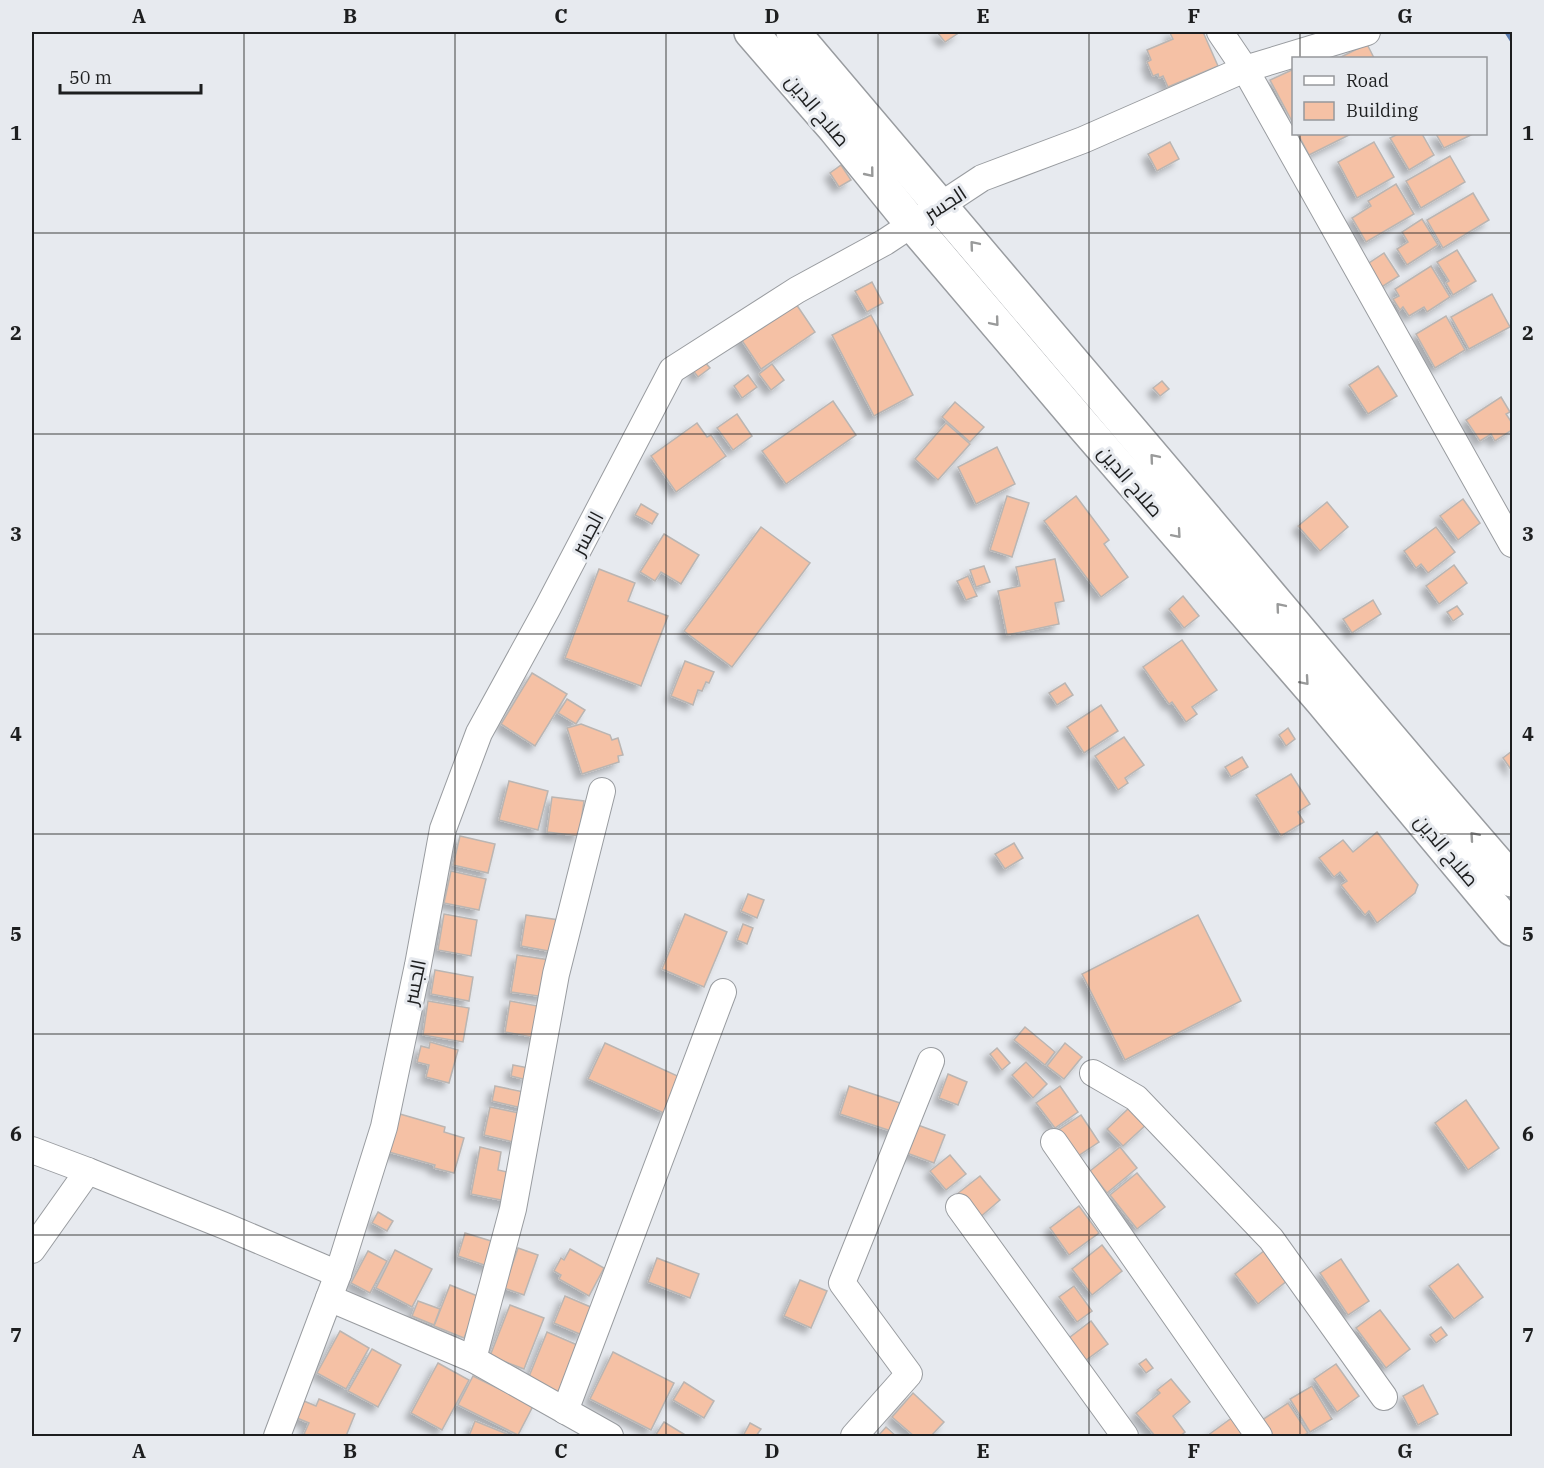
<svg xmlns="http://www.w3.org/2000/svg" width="1544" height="1468" font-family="'IBM Plex Serif',Cairo,serif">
  <defs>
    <filter id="shadow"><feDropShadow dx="-5.5" dy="5.5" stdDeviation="3" flood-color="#0004"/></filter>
  </defs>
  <rect width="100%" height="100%" fill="#e7eaef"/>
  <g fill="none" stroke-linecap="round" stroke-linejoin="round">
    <path stroke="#597aae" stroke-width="5" d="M 1507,32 L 1512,40"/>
  </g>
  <g fill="#f5c1a5" stroke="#bab5b2" stroke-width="1.5" filter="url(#shadow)">
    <path d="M 937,32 L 960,32 L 945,42 Z"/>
    <path d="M 1173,32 L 1203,32 L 1218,66 L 1168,87 L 1163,76 L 1159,78 L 1158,74 L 1153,76 L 1147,62 L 1151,60 L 1147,50 L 1173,39 L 1170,33 Z"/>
    <path d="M 1367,44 L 1374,58 L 1339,58 Z"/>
    <path d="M 1294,69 L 1294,125 L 1270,80 Z"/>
    <path d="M 1298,134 L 1351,134 L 1309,155 Z"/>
    <path d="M 1398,134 L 1422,134 L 1434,155 L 1409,170 L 1390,138 Z"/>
    <path d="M 1436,134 L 1473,134 L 1444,148 Z"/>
    <path d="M 1170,142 L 1179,159 L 1157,171 L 1148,154 Z"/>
    <path d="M 1374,142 L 1394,177 L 1357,198 L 1338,162 Z"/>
    <path d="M 1450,156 L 1465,182 L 1421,208 L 1406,181 Z"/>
    <path d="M 841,165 L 851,180 L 839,187 L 830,173 Z"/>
    <path d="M 1396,184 L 1414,214 L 1366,242 L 1352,218 L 1371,206 L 1368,201 Z"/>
    <path d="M 1473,193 L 1489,220 L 1443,248 L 1427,220 Z"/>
    <path d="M 1422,219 L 1438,245 L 1407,265 L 1397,249 L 1408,242 L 1402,232 Z"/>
    <path d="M 1457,250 L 1476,281 L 1453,295 L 1446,283 L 1449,281 L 1437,262 Z"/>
    <path d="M 1384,253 L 1399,276 L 1380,288 L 1366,265 Z"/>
    <path d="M 1431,266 L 1450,297 L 1427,312 L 1424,307 L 1409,316 L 1403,307 L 1400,310 L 1393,299 L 1399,296 L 1395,289 Z"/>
    <path d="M 872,282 L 883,303 L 867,312 L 855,291 Z"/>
    <path d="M 1492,294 L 1510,327 L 1469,349 L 1451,317 Z"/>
    <path d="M 792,298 L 815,332 L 761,369 L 739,336 Z"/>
    <path d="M 871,315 L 913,395 L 874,416 L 832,335 Z"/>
    <path d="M 1446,316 L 1465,350 L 1435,368 L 1416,334 Z"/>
    <path d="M 703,360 L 710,368 L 698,377 L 692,369 Z"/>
    <path d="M 772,364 L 784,380 L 771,390 L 759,374 Z"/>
    <path d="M 1378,366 L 1397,396 L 1368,414 L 1349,385 Z"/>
    <path d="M 748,375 L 757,387 L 742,398 L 734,386 Z"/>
    <path d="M 1162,381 L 1169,389 L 1160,396 L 1153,388 Z"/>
    <path d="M 1501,397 L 1510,412 L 1506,414 L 1512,423 L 1512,430 L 1495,441 L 1491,434 L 1480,441 L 1466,420 Z"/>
    <path d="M 833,401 L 856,435 L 786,484 L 762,451 Z"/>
    <path d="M 955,402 L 984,427 L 970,442 L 942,417 Z"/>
    <path d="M 737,414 L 752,436 L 733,450 L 717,428 Z"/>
    <path d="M 697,423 L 707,437 L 711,435 L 726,456 L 676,492 L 651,456 Z"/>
    <path d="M 946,423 L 970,444 L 938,480 L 915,459 Z"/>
    <path d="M 997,447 L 1015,484 L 976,504 L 958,467 Z"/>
    <path d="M 1007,496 L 1029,503 L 1012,557 L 990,550 Z"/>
    <path d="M 1076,496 L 1109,540 L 1104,544 L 1128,577 L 1101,597 L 1044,521 Z"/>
    <path d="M 1463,499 L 1480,523 L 1458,540 L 1440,516 Z"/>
    <path d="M 1327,502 L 1348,527 L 1320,551 L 1298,526 Z"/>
    <path d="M 641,504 L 658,514 L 652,524 L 635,515 Z"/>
    <path d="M 761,527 L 810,563 L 732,667 L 684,631 Z"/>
    <path d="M 1436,527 L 1455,552 L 1428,573 L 1421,564 L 1416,568 L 1404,551 Z"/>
    <path d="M 664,534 L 699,555 L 681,584 L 661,572 L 655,581 L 640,572 Z"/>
    <path d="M 1055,559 L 1064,601 L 1055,603 L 1059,624 L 1007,635 L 998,591 L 1020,586 L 1016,567 Z"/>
    <path d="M 1454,565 L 1467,583 L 1439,604 L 1426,586 Z"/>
    <path d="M 984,566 L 990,582 L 976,587 L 970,570 Z"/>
    <path d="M 599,569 L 635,583 L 628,601 L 668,616 L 641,686 L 565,658 Z"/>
    <path d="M 968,576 L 977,596 L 966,600 L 957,581 Z"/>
    <path d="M 1183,596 L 1199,616 L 1184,628 L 1169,609 Z"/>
    <path d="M 1373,600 L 1381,614 L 1352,633 L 1343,619 Z"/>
    <path d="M 1457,606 L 1463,614 L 1453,621 L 1447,612 Z"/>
    <path d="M 1182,640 L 1217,690 L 1192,707 L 1197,714 L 1186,722 L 1172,702 L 1169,704 L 1143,667 Z"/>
    <path d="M 685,661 L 714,672 L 709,683 L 706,682 L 702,691 L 698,690 L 693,705 L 671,696 Z"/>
    <path d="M 532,673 L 567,694 L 535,746 L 501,724 Z"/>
    <path d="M 1065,683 L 1073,695 L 1057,705 L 1049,693 Z"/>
    <path d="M 567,699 L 585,710 L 576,724 L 558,713 Z"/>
    <path d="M 1101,705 L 1118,731 L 1084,753 L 1067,727 Z"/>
    <path d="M 581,724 L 610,735 L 612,740 L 618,738 L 623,755 L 618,756 L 619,762 L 582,774 L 567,728 Z"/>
    <path d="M 1288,728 L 1295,739 L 1286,746 L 1279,735 Z"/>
    <path d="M 1124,737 L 1144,765 L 1125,778 L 1128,783 L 1118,790 L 1095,756 Z"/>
    <path d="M 1512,751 L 1512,771 L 1503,758 Z"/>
    <path d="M 1242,757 L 1248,767 L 1231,777 L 1225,767 Z"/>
    <path d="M 1291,774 L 1310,804 L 1298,812 L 1304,822 L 1281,836 L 1256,795 Z"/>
    <path d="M 509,781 L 548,791 L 538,830 L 499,820 Z"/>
    <path d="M 552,797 L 584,801 L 579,836 L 547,832 Z"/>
    <path d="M 1377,832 L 1418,885 L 1415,893 L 1377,923 L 1369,911 L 1365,915 L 1341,885 L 1347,881 L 1340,872 L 1334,877 L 1319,858 L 1343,840 L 1353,852 Z"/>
    <path d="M 460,836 L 495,844 L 488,873 L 453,865 Z"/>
    <path d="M 1014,843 L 1023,858 L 1005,869 L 995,854 Z"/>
    <path d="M 451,871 L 486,879 L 479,910 L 444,903 Z"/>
    <path d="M 748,894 L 764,900 L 757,918 L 741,911 Z"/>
    <path d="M 444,914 L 477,920 L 471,956 L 438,950 Z"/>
    <path d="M 685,914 L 727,932 L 704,987 L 662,969 Z"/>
    <path d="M 526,915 L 559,920 L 554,952 L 521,946 Z"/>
    <path d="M 1198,915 L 1241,1001 L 1125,1060 L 1082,974 Z"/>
    <path d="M 743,924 L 753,928 L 747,944 L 737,940 Z"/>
    <path d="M 517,955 L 550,960 L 545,997 L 511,992 Z"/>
    <path d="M 435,970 L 473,977 L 469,1001 L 431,994 Z"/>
    <path d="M 428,1001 L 469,1008 L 463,1042 L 423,1035 Z"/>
    <path d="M 510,1001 L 543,1007 L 538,1038 L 505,1032 Z"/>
    <path d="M 1025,1027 L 1055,1052 L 1045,1065 L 1014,1040 Z"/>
    <path d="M 430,1042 L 458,1050 L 449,1083 L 426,1077 L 429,1065 L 417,1062 L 421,1046 L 429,1048 Z"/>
    <path d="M 605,1043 L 682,1078 L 666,1114 L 588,1079 Z"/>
    <path d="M 1065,1043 L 1082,1057 L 1064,1079 L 1047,1066 Z"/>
    <path d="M 997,1048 L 1010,1063 L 1002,1070 L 990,1054 Z"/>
    <path d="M 1026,1062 L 1047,1084 L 1033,1098 L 1012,1075 Z"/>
    <path d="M 513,1065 L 529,1068 L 527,1080 L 511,1076 Z"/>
    <path d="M 948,1074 L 967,1082 L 958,1105 L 939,1098 Z"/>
    <path d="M 495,1086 L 529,1093 L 526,1109 L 492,1101 Z"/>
    <path d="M 849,1086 L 906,1105 L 897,1133 L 840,1114 Z"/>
    <path d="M 1060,1086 L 1078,1112 L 1055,1128 L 1036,1103 Z"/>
    <path d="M 1466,1100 L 1499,1148 L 1468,1170 L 1435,1123 Z"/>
    <path d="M 1131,1106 L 1148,1123 L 1123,1146 L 1107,1129 Z"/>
    <path d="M 490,1107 L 529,1115 L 522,1144 L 484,1135 Z"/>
    <path d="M 400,1114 L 445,1127 L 444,1132 L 464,1138 L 454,1173 L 434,1168 L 435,1165 L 389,1152 Z"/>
    <path d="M 1081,1115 L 1099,1142 L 1072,1160 L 1054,1133 Z"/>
    <path d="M 915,1124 L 945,1135 L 934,1163 L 904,1152 Z"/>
    <path d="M 480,1147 L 501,1152 L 498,1170 L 516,1174 L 511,1202 L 471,1194 Z"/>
    <path d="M 1120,1147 L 1137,1168 L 1107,1193 L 1090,1171 Z"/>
    <path d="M 950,1155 L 966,1174 L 946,1190 L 930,1171 Z"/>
    <path d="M 1137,1173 L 1165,1207 L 1137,1229 L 1110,1195 Z"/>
    <path d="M 980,1176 L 1000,1200 L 978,1219 L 957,1194 Z"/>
    <path d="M 1079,1206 L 1099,1233 L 1069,1255 L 1050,1228 Z"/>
    <path d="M 378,1212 L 393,1221 L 387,1231 L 372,1223 Z"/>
    <path d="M 465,1233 L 501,1244 L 493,1268 L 458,1256 Z"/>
    <path d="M 1102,1245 L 1122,1271 L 1092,1295 L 1072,1269 Z"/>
    <path d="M 518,1248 L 538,1255 L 524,1295 L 504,1288 Z"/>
    <path d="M 570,1249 L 604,1268 L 589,1296 L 559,1279 L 561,1275 L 554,1271 L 561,1258 L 564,1260 Z"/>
    <path d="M 395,1250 L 432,1269 L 412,1307 L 376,1288 Z"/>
    <path d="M 1265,1250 L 1288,1280 L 1258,1304 L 1235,1274 Z"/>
    <path d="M 368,1251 L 387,1261 L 370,1293 L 351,1283 Z"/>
    <path d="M 657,1258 L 699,1274 L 690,1298 L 648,1282 Z"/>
    <path d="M 1341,1259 L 1369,1301 L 1348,1315 L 1320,1273 Z"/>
    <path d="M 1458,1264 L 1483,1297 L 1454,1319 L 1429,1286 Z"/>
    <path d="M 800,1280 L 827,1291 L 811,1328 L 784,1316 Z"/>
    <path d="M 450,1285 L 480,1297 L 464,1338 L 434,1326 Z"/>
    <path d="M 1074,1286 L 1092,1311 L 1077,1322 L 1059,1297 Z"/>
    <path d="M 565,1296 L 593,1308 L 582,1335 L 554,1323 Z"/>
    <path d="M 418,1301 L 440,1309 L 434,1325 L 412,1316 Z"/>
    <path d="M 510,1305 L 544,1318 L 524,1369 L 490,1356 Z"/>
    <path d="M 1380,1310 L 1410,1349 L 1386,1368 L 1356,1328 Z"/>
    <path d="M 1091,1321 L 1108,1344 L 1082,1363 L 1065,1341 Z"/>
    <path d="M 1441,1327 L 1447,1335 L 1436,1343 L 1430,1335 Z"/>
    <path d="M 340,1331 L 369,1348 L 346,1389 L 317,1373 Z"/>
    <path d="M 547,1332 L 582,1347 L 563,1394 L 528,1379 Z"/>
    <path d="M 372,1349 L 401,1365 L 378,1407 L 348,1391 Z"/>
    <path d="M 613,1352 L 674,1383 L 651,1430 L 590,1399 Z"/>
    <path d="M 1146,1359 L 1153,1368 L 1146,1373 L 1139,1364 Z"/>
    <path d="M 438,1363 L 469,1380 L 442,1430 L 411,1413 Z"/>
    <path d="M 1336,1364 L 1359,1396 L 1337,1412 L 1314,1379 Z"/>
    <path d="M 473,1376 L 533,1406 L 518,1435 L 458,1405 Z"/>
    <path d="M 1171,1379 L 1190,1402 L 1173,1416 L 1185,1432 L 1180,1436 L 1155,1436 L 1136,1413 L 1160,1393 L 1157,1390 Z"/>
    <path d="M 684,1382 L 714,1401 L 704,1418 L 673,1400 Z"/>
    <path d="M 1423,1385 L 1438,1414 L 1418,1425 L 1403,1396 Z"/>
    <path d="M 1312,1386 L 1332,1419 L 1310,1432 L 1290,1399 Z"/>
    <path d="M 913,1393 L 944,1422 L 931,1436 L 914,1436 L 892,1417 Z"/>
    <path d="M 319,1399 L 355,1414 L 346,1436 L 309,1436 L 304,1434 L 309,1423 L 297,1418 L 304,1401 L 316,1406 Z"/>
    <path d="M 1288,1403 L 1308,1433 L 1302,1436 L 1268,1436 L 1259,1422 Z"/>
    <path d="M 1233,1417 L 1248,1436 L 1207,1436 Z"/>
    <path d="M 475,1421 L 507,1434 L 506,1436 L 469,1436 Z"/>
    <path d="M 664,1422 L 687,1436 L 655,1436 Z"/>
    <path d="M 750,1423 L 761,1429 L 756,1436 L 743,1436 Z"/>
    <path d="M 886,1427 L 896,1436 L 878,1436 Z"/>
  </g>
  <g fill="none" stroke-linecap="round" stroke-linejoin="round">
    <g stroke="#999ca0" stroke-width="28">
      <g id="minor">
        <path d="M 1220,32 L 1245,69 L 1512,544"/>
        <path d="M 1093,1073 L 1136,1098 L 1271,1239 L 1384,1397"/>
        <path d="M 1054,1142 L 1259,1436"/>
        <path d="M 32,1150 L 88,1171 L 225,1226 L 338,1274"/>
        <path d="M 959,1207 L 1125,1436"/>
        <path d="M 32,1250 L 88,1171"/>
        <path d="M 329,1298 L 473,1359 L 610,1436"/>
        <path d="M 473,1359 L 513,1209 L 556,974 L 602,791"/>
        <path d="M 565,1411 L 723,992"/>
        <path d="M 277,1436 L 338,1274 L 384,1127 L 418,965 L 443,829 L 479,733 L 547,609 L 672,370 L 797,290 L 885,242 L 982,178 L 1083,140 L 1245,69 L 1367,32"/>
        <path d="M 854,1436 L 909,1374 L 842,1283 L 931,1061"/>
      </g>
    </g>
    <g stroke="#999ca0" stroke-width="36">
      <g id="highway">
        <path d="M 751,32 L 835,129 L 912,224 L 1081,423 L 1321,700 L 1512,929"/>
        <path d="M 793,32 C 931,193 1068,355 1205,518 C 1307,639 1408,761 1512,880"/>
      </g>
    </g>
    <use href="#minor" stroke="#fff" stroke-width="26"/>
    <use href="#highway" stroke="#fff" stroke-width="33"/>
  </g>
  <defs><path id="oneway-chevron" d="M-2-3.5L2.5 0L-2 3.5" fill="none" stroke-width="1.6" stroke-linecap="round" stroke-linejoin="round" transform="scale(1.5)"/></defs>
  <g stroke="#999a9a">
    <use href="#oneway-chevron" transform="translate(870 173) rotate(51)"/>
    <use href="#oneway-chevron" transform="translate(974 245) rotate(-130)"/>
    <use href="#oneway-chevron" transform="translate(995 322) rotate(50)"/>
    <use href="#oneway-chevron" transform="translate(1154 458) rotate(-130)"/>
    <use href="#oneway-chevron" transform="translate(1177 534) rotate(49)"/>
    <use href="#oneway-chevron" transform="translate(1280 607) rotate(-130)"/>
    <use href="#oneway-chevron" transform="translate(1305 681) rotate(49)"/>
    <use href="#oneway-chevron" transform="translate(1474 836) rotate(-131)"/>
  </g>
  <path fill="none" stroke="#1d1e1f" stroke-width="1.5" stroke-opacity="0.55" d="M 244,32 L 244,1436M 455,32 L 455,1436M 666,32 L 666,1436M 878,32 L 878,1436M 1089,32 L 1089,1436M 1300,32 L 1300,58M 1300,134 L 1300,1436M 32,233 L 1512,233M 32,434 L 1512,434M 32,634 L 1512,634M 32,834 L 1512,834M 32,1034 L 1512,1034M 32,1235 L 1512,1235"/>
  <g text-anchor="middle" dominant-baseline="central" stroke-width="6" stroke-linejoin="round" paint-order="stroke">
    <g font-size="20" fill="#1d1e1f" stroke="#e7eaef">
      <text transform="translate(818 110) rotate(50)">صلاح الدين</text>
      <text transform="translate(945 203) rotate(-33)">الجسر</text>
      <text transform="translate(1131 481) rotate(49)">صلاح الدين</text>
      <text transform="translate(587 533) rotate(-62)">الجسر</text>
      <text transform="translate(1447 850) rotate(50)">صلاح الدين</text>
      <text transform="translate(414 982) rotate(-78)">الجسر</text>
    </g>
  </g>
  <rect width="1544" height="1468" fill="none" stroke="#e7eaef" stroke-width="66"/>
  <rect x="1292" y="57" width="195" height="78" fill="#e7eaef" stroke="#96989c" stroke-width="1.5"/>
  <rect x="1304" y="76" width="30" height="9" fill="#ffffff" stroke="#96989c" stroke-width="1.5"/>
  <text x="1346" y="87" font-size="18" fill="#1d1e1f">Road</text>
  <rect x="1304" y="102" width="30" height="18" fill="#f5c1a5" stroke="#96989c" stroke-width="1.5"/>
  <text x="1346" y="117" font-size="18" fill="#1d1e1f">Building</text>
  <path d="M60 84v9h141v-9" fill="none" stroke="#1d1e1f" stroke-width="3"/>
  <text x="69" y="84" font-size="18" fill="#1d1e1f" stroke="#e7eaef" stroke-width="4.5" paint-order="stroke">50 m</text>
  <rect x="33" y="33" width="1478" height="1402" fill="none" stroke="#1d1e1f" stroke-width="2"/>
  <g font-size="20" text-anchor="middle" font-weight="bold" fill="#1d1e1f">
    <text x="139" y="23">A</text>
    <text x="350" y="23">B</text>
    <text x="561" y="23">C</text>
    <text x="772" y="23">D</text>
    <text x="983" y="23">E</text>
    <text x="1194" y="23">F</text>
    <text x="1405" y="23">G</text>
    <text x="16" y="140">1</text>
    <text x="1528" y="140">1</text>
    <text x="16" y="340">2</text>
    <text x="1528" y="340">2</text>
    <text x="16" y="541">3</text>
    <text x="1528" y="541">3</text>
    <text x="16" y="741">4</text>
    <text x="1528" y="741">4</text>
    <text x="16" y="941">5</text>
    <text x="1528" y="941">5</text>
    <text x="16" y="1141">6</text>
    <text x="1528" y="1141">6</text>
    <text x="16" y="1342">7</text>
    <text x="1528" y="1342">7</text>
    <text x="139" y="1458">A</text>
    <text x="350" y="1458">B</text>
    <text x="561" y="1458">C</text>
    <text x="772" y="1458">D</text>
    <text x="983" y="1458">E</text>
    <text x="1194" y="1458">F</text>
    <text x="1405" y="1458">G</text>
  </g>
</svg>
